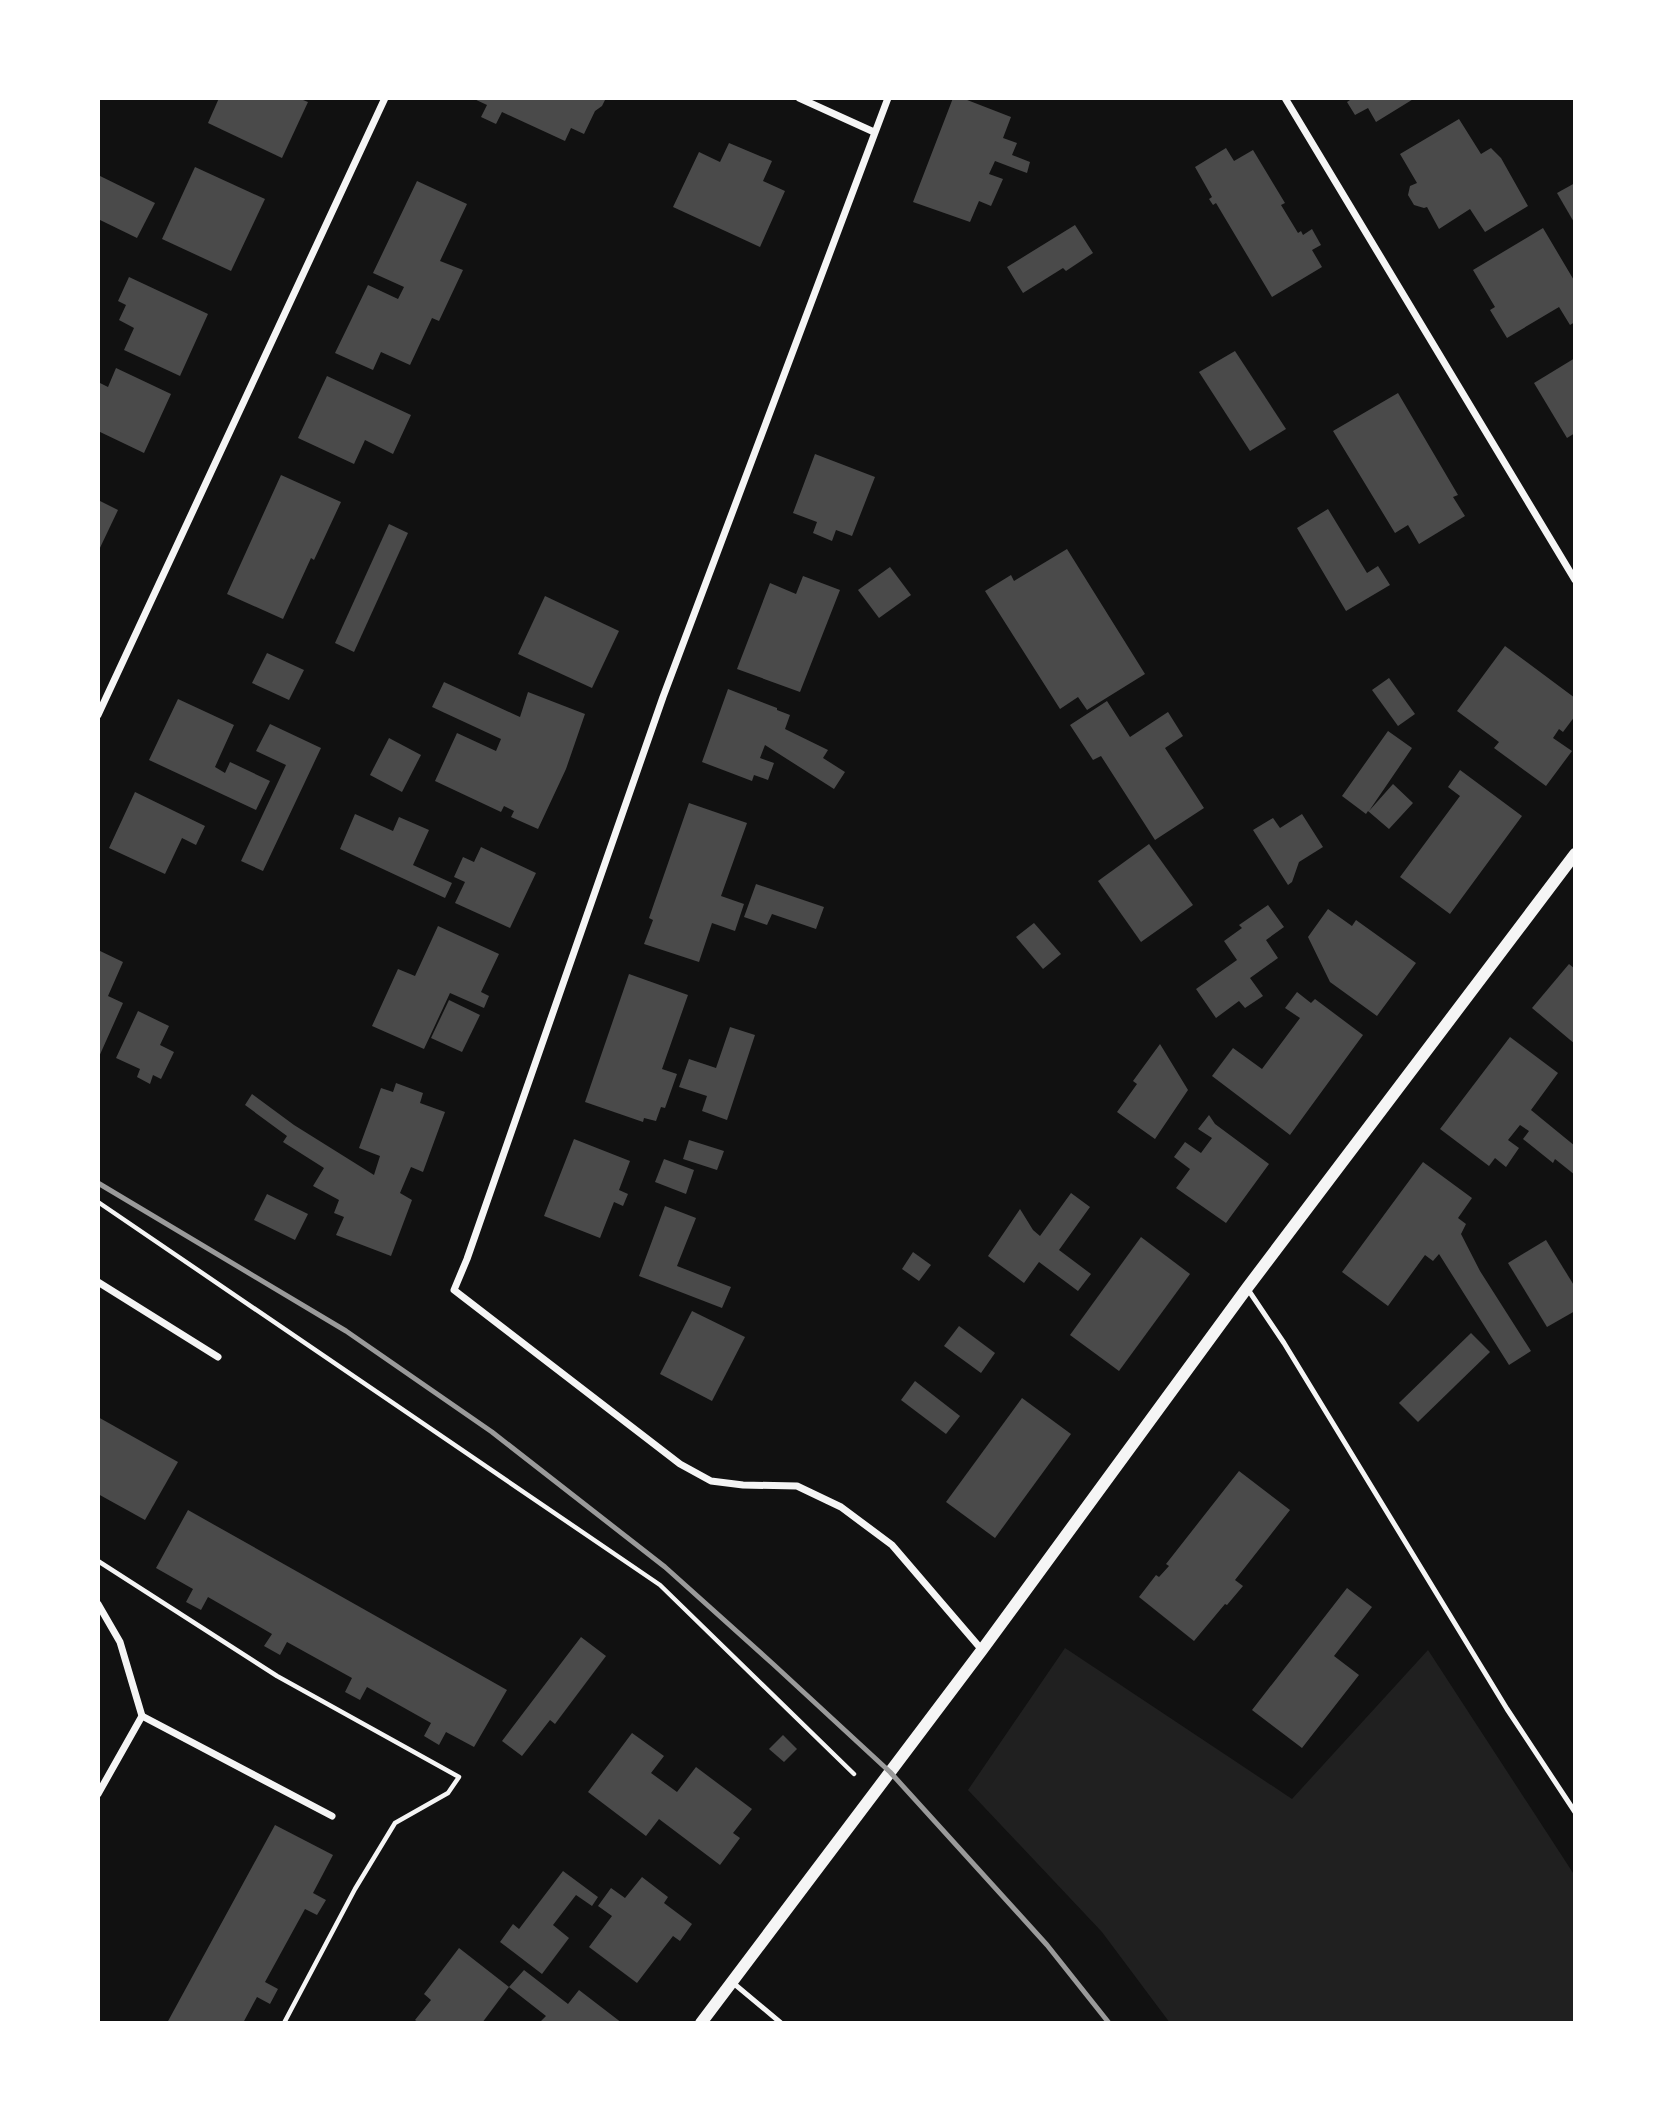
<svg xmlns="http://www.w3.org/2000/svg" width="1673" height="2121" font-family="'Exo 2',sans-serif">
  <rect width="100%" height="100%" fill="#111"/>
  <path fill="#202020" d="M 1065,1648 L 1292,1799 L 1428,1650 L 1575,1876 L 1575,2023 L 1170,2023 L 1102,1932 L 968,1790 Z"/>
  <g fill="#4a4a4a">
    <path d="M 219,98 L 298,98 L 308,102 L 282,158 L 208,123 Z"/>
    <path d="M 472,98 L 606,98 L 602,106 L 595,111 L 584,134 L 571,128 L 565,141 L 502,112 L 496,124 L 481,117 L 487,105 Z"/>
    <path d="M 953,98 L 962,98 L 1011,117 L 1003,138 L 1017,143 L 1012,155 L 1030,162 L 1027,173 L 995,161 L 989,174 L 1003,179 L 991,206 L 979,201 L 970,222 L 913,202 Z"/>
    <path d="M 1353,98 L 1415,98 L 1376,122 L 1368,108 L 1355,115 L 1347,102 Z"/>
    <path d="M 1459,119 L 1481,154 L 1491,148 L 1501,158 L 1528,206 L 1485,232 L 1470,209 L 1439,229 L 1427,207 L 1424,208 L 1414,205 L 1408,195 L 1410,186 L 1417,183 L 1400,154 Z"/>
    <path d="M 729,143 L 772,161 L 763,181 L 785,191 L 760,247 L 673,207 L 699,152 L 720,162 Z"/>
    <path d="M 1226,148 L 1234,161 L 1253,150 L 1285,203 L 1281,205 L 1298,233 L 1301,231 L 1303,235 L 1312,229 L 1321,245 L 1312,250 L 1322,267 L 1272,297 L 1216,203 L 1213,205 L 1209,199 L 1212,197 L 1195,167 Z"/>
    <path d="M 195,167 L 265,199 L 231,271 L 162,239 Z"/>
    <path d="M 98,175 L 155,203 L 137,238 L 98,219 Z"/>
    <path d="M 417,181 L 467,204 L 440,261 L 463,270 L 439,321 L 432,318 L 410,365 L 381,352 L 373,370 L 335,353 L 368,285 L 398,299 L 404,287 L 373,273 Z"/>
    <path d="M 1575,183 L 1575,224 L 1557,193 Z"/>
    <path d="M 1075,225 L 1093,253 L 1066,271 L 1063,268 L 1023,293 L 1007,267 Z"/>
    <path d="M 1543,228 L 1575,282 L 1575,322 L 1570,325 L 1559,307 L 1507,338 L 1490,310 L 1495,307 L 1473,270 Z"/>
    <path d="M 129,277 L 208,314 L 180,376 L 124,350 L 134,328 L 119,320 L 126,305 L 118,301 Z"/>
    <path d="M 1235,351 L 1286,429 L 1250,451 L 1199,372 Z"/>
    <path d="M 1575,358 L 1575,433 L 1567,438 L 1534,383 Z"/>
    <path d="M 116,368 L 171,394 L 144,453 L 98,431 L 98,382 L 108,387 Z"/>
    <path d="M 327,376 L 411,415 L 393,454 L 365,440 L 354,464 L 298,438 Z"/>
    <path d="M 1398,393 L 1458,495 L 1453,497 L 1465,516 L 1419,544 L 1408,525 L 1395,533 L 1333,431 Z"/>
    <path d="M 815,454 L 875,477 L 852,536 L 836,530 L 832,541 L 813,533 L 817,522 L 793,513 Z"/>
    <path d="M 281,475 L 341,502 L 314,560 L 311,558 L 283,619 L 227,594 Z"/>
    <path d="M 98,500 L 118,510 L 98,552 Z"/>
    <path d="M 1328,509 L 1367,573 L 1378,566 L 1390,585 L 1346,611 L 1297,528 Z"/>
    <path d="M 389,524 L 408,533 L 354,652 L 335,643 Z"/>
    <path d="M 1067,549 L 1145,674 L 1087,710 L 1078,697 L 1060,709 L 985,591 L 1011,575 L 1014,581 Z"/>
    <path d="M 890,567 L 911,595 L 879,618 L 858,590 Z"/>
    <path d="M 803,576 L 840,590 L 800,692 L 737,669 L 770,583 L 796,594 Z"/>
    <path d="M 545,596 L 619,631 L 592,688 L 518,654 Z"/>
    <path d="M 1505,646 L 1575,698 L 1575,716 L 1563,732 L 1559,729 L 1553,738 L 1572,751 L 1546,786 L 1494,748 L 1499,742 L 1457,711 Z"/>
    <path d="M 267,653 L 304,670 L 289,700 L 252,683 Z"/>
    <path d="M 1389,678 L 1415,714 L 1398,726 L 1372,690 Z"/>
    <path d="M 444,682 L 520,717 L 528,692 L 585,714 L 566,769 L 538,829 L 511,817 L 514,811 L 504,806 L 501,812 L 435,781 L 457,733 L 496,751 L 501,739 L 432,707 Z"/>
    <path d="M 728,689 L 777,708 L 777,710 L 790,715 L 785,729 L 828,750 L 823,758 L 845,772 L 834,789 L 765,745 L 760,758 L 774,763 L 768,780 L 754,775 L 752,781 L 702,762 Z"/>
    <path d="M 178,699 L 234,725 L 215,767 L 225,773 L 230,762 L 270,781 L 256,810 L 149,760 Z"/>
    <path d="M 1107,701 L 1130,737 L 1168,712 L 1183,736 L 1165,748 L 1204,808 L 1155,840 L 1101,756 L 1093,760 L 1070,725 Z"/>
    <path d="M 270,724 L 321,748 L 263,871 L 241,861 L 286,765 L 256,751 Z"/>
    <path d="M 1388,731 L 1412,748 L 1369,811 L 1393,784 L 1413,803 L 1389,829 L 1368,811 L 1366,814 L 1342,796 Z"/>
    <path d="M 389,738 L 421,755 L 402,792 L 370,775 Z"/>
    <path d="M 1460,770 L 1522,816 L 1450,914 L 1400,877 L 1460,796 L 1448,787 Z"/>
    <path d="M 135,792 L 205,826 L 196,845 L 182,838 L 165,874 L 109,848 Z"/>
    <path d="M 689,803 L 747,823 L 721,896 L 744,904 L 735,931 L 712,923 L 699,962 L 644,944 L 653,920 L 649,918 Z"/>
    <path d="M 355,814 L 393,831 L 399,817 L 429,830 L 413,865 L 452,883 L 445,898 L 340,849 Z"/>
    <path d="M 1302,814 L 1323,847 L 1299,862 L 1292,882 L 1288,885 L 1253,830 L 1273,818 L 1280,828 Z"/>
    <path d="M 1149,844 L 1193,905 L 1141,942 L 1098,881 Z"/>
    <path d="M 481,847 L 536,873 L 510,928 L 455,903 L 465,882 L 454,877 L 463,857 L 474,862 Z"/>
    <path d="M 756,884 L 824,907 L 816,929 L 772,914 L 767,925 L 744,917 Z"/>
    <path d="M 1268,905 L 1284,927 L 1266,940 L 1278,958 L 1250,978 L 1263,996 L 1245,1008 L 1239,1001 L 1216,1018 L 1196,989 L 1237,960 L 1224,941 L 1242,928 L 1239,925 Z"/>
    <path d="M 1328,909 L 1352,926 L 1356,920 L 1416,963 L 1377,1016 L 1330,982 L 1308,937 Z"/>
    <path d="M 1034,923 L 1061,954 L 1043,969 L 1016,937 Z"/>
    <path d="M 438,926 L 499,954 L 481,992 L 489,996 L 484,1008 L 450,993 L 424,1049 L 372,1026 L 398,969 L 415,976 Z"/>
    <path d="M 98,950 L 123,962 L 108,996 L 123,1003 L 98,1059 Z"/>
    <path d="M 1569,964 L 1575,969 L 1575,1044 L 1532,1008 Z"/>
    <path d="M 629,974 L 688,995 L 662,1069 L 677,1074 L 665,1108 L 661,1107 L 656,1121 L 644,1118 L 643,1122 L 585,1102 Z"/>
    <path d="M 1297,992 L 1311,1003 L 1315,999 L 1363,1035 L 1290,1135 L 1212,1076 L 1233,1048 L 1262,1069 L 1300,1018 L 1285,1008 Z"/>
    <path d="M 449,1000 L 480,1015 L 462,1052 L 431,1038 Z"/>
    <path d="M 138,1011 L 169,1026 L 160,1045 L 174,1052 L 161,1079 L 153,1075 L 150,1084 L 137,1077 L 140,1069 L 116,1058 Z"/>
    <path d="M 730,1027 L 755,1035 L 727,1120 L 702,1111 L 707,1096 L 679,1087 L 689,1059 L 716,1068 Z"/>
    <path d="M 1510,1037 L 1558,1073 L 1531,1110 L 1575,1146 L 1575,1175 L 1555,1159 L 1553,1163 L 1523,1139 L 1529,1131 L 1520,1125 L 1508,1140 L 1519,1148 L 1506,1167 L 1495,1158 L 1489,1166 L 1440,1129 Z"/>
    <path d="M 1160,1044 L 1188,1090 L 1155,1139 L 1117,1112 L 1137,1084 L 1133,1081 Z"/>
    <path d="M 396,1083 L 423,1093 L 420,1103 L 445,1112 L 423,1172 L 411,1167 L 400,1193 L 412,1200 L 391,1256 L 336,1235 L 344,1217 L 334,1213 L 339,1200 L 313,1186 L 324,1168 L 283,1142 L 287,1136 L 245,1105 L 252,1094 L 294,1125 L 374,1175 L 380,1156 L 359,1148 L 381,1088 L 393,1092 Z"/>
    <path d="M 1209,1115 L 1215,1124 L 1269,1164 L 1226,1223 L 1176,1188 L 1190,1169 L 1174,1157 L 1185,1142 L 1201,1153 L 1212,1138 L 1198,1129 Z"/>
    <path d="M 574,1139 L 630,1161 L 619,1190 L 628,1194 L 623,1206 L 614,1202 L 600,1238 L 544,1216 Z"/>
    <path d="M 689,1140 L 724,1151 L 717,1170 L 683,1159 Z"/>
    <path d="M 664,1159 L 694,1170 L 686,1194 L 655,1182 Z"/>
    <path d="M 1423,1162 L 1472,1198 L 1458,1218 L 1466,1224 L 1461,1234 L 1480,1271 L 1531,1351 L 1509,1365 L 1439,1254 L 1433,1261 L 1425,1255 L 1388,1306 L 1342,1272 Z"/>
    <path d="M 1071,1193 L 1090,1207 L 1059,1250 L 1091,1274 L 1078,1291 L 1039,1262 L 1024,1283 L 988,1256 L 1020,1209 L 1033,1230 L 1040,1236 Z"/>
    <path d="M 267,1194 L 308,1214 L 295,1240 L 254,1220 Z"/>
    <path d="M 665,1206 L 696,1218 L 677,1266 L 731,1287 L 722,1308 L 639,1276 Z"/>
    <path d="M 1141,1237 L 1190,1274 L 1119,1371 L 1070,1335 Z"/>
    <path d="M 1546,1240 L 1575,1287 L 1575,1311 L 1547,1327 L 1508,1263 Z"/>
    <path d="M 913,1252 L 931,1265 L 919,1281 L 902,1269 Z"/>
    <path d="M 692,1311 L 745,1337 L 712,1401 L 660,1374 Z"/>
    <path d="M 959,1326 L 995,1353 L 981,1373 L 944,1346 Z"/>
    <path d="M 1471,1333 L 1490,1352 L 1418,1422 L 1399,1403 Z"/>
    <path d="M 915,1381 L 960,1416 L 946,1434 L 901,1400 Z"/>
    <path d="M 1022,1398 L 1071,1434 L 995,1538 L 946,1502 Z"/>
    <path d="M 98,1417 L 178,1462 L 145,1520 L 98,1494 Z"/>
    <path d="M 1239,1471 L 1290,1510 L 1235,1580 L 1243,1586 L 1227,1605 L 1225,1604 L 1194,1641 L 1139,1597 L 1156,1575 L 1159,1577 L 1169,1566 L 1166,1564 Z"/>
    <path d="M 188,1510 L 507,1690 L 474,1747 L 446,1732 L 439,1745 L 424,1736 L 431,1723 L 367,1687 L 360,1700 L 345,1692 L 352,1678 L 287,1642 L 280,1655 L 264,1646 L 272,1634 L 208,1597 L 201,1610 L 186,1602 L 193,1589 L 156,1568 Z"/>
    <path d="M 1347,1588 L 1372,1607 L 1334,1656 L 1359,1675 L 1302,1748 L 1252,1710 Z"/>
    <path d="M 581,1637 L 606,1656 L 555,1724 L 550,1720 L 522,1756 L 502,1741 Z"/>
    <path d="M 632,1733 L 664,1756 L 651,1773 L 677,1792 L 696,1767 L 752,1809 L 733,1833 L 740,1838 L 720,1865 L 659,1819 L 646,1836 L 588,1792 Z"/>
    <path d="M 783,1735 L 797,1749 L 784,1762 L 769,1749 Z"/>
    <path d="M 275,1825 L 333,1855 L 313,1893 L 326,1900 L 317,1915 L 305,1909 L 265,1982 L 278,1989 L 270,2004 L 257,1997 L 243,2023 L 167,2023 Z"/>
    <path d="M 563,1871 L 598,1897 L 592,1906 L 576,1895 L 553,1925 L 569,1938 L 542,1974 L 500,1942 L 513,1924 L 519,1929 Z"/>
    <path d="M 642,1877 L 668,1897 L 664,1903 L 692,1924 L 680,1941 L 673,1936 L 637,1983 L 589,1947 L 612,1916 L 598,1906 L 611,1888 L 625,1898 Z"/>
    <path d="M 459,1948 L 509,1987 L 482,2023 L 419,2023 L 415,2020 L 431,2000 L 424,1994 Z"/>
    <path d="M 524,1970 L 568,2004 L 579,1990 L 622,2023 L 539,2023 L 546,2016 L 509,1987 Z"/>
  </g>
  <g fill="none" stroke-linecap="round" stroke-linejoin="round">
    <g stroke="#f5f5f5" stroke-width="4.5">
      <path d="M 98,1202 L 660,1585 L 854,1774"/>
      <path d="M 98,1561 L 277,1676 L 459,1777 L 448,1793 L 395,1823 L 355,1889 L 284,2023"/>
    </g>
    <g stroke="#f5f5f5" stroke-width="5">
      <path d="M 1247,1288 L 1284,1343 L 1507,1709 L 1575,1812"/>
      <path d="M 732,1982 L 781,2023"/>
    </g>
    <g stroke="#f5f5f5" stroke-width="7">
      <path d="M 799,98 L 874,132"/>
      <path d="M 888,98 L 663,697 L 467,1259 L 454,1290 L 680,1464 L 711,1481 L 743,1485 L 797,1486 L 841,1507 L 892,1545 L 982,1650"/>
      <path d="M 1285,98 L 1575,580"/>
      <path d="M 98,715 L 385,98"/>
      <path d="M 98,1282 L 218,1357"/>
      <path d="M 98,1604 L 120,1642 L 142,1716 L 98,1794"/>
      <path d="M 142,1716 L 332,1816"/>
    </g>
    <path stroke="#f5f5f5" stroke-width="12" d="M 701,2023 L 982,1650 L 1247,1288 L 1575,854"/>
    <path stroke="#9a9a9a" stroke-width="5" d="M 98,1183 L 346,1331 L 492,1432 L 665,1567 L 773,1664 L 890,1772 L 1047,1945 L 1109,2023"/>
  </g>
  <rect width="1673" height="2121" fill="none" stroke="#ffffff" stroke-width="200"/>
</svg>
